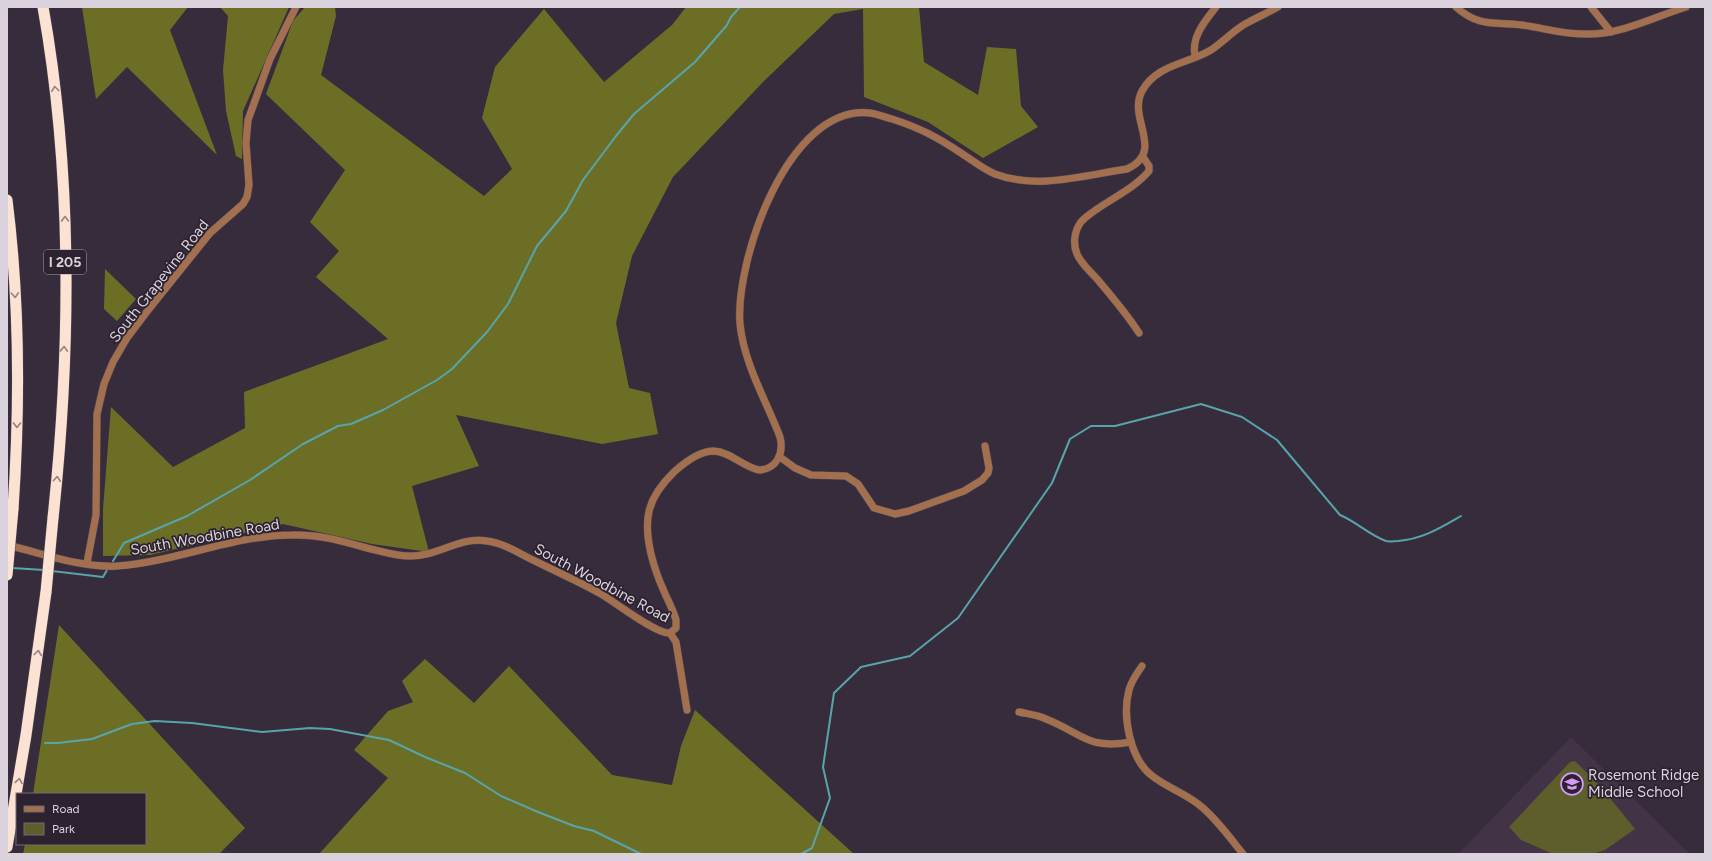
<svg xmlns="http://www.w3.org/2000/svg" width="1712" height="861" font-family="Figtree,sans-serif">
  <rect width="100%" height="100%" fill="#372c3b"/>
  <path fill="#423347" d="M 1571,737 L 1690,854 L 1458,854 Z"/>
  <path fill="#5d5e2c" d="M 1575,761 L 1601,787 L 1635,829 L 1605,850 L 1592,854 L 1553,854 L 1521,840 L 1509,827 L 1570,762 Z"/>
  <g fill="#6d6e26">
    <path d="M 82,7 L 188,7 L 170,30 L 217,155 L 127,67 L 96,99 Z"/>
    <path d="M 220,7 L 289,7 L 243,111 L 242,159 L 236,156 L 226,111 L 223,70 L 228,16 Z"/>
    <path d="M 305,7 L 335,7 L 336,16 L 321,75 L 484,196 L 512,169 L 482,118 L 495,67 L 544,9 L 604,82 L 672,25 L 686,7 L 919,7 L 924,62 L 978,95 L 987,47 L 1016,49 L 1021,106 L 1038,127 L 983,158 L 928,122 L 864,97 L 863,9 L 834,14 L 764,81 L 673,177 L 632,256 L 616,323 L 629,388 L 650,393 L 658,434 L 602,444 L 456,415 L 479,466 L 412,486 L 429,552 L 372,544 L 283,524 L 150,555 L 103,556 L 103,509 L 111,407 L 173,467 L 245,428 L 244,392 L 388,339 L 316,277 L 339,251 L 310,222 L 345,170 L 266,94 L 293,21 Z"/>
    <path d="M 105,269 L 136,299 L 117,321 L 104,309 Z"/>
    <path d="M 59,625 L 245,828 L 219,854 L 23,854 L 25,844 L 145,844 L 145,794 L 33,794 Z"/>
    <path d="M 425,659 L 474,703 L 509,666 L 612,775 L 672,785 L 681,746 L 695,710 L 854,854 L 319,854 L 388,778 L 354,750 L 388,711 L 413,702 L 402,681 Z"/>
  </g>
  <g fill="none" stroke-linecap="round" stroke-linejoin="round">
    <g stroke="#58a4ac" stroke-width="2">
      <path d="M 113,561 L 124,543 L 187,516 L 250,480 L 303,444 L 338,426 L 351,424 L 383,410 L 437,380 L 452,369 L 487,332 L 508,304 L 537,246 L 566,211 L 583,180 L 616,136 L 634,114 L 695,62 L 727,25 L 731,17 L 740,7"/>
      <path d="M 12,568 L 44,570"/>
      <path d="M 52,571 L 103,577 L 107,570"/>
      <path d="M 45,743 L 58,743 L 92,739 L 132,724 L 155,721 L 192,723 L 262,732 L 310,728 L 330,729 L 389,740 L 425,757 L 465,773 L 501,796 L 538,812 L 574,826 L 594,831 L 641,854"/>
      <path d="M 801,854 L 812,848 L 830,798 L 823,767 L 834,693 L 861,667 L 910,656 L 958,618 L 1052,483 L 1070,439 L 1091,426 L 1115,426 L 1201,404 L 1242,417 L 1277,440 L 1340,515 C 1357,522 1369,535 1386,541 C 1390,542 1394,541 1398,541 C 1423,539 1440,528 1461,516"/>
    </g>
    <g stroke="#544a58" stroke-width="8">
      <g id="minor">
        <path d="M 1456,7 C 1478,27 1495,22 1522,25 C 1544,28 1565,35 1589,34 C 1622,34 1654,17 1686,7"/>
        <path d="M 1591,7 L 1611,32"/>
        <path d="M 1195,56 C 1191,37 1205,21 1216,7"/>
        <path d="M 1139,333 C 1127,314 1112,297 1098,280 C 1091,272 1081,264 1077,254 C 1072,242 1075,226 1085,218 C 1105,201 1132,191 1149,171 L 1149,166 L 1143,157"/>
        <path d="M 780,457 L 795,468 L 811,475 L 846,476 L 858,484 L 874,508 L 895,514 L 909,511 L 964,491 L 982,480 L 988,473 L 989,468 L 985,446"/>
        <path d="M 7,545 C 42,553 80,568 117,566 C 175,562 234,535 292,535 C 320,534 345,542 371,549 C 384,552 396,556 409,556 C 437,557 460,536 487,541 C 504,543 520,554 535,561 C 557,572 580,582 601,594 C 615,602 657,635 670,633"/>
        <path d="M 87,563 L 96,515 L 97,414 L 104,384 L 113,362 L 127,338 L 149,309 L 210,233 L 243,204 L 247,197 L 249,185 L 246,143 L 248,120 L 270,59 L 296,7"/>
        <path d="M 670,633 L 676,628 L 676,620 C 673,609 667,599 663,589 C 658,578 654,566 651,554 C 643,519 647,498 674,472 C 685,462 699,451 714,451 C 731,452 743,467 759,470 C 777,469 784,453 780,437 C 766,400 744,364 740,324 C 735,261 788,104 870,113 C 877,114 885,117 892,119 C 920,128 937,137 961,153 C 972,160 983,169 995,174 C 1037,190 1085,175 1127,169 C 1166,151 1127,119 1142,91 C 1157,64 1188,64 1211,50 C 1223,42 1233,31 1245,24 C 1256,18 1267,13 1278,7"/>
        <path d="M 670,633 L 676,642 L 687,710"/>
        <path d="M 1142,666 C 1137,673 1131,682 1129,690 C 1122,716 1130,758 1151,775 C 1167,788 1188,794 1203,808 C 1218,821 1231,839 1243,854"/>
        <path d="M 1019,712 C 1028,714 1038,715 1046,719 C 1082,733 1087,750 1131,742"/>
      </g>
    </g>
    <g stroke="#544a58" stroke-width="12">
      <g id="highway">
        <path d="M 43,7 C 73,175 71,349 53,518"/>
        <path d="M 7,200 C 20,303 20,406 13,509"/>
        <path d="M 7,847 L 26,735 L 46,592"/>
      </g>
    </g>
    <use href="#minor" stroke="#a3704f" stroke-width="7"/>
    <use href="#highway" stroke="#fce2d2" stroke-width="11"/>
    <g stroke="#544a58" stroke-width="12" stroke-linecap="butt">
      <g id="highway-bridge">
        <path d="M 7,575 L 13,509"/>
        <path d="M 46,592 L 53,518"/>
      </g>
    </g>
    <use href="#highway-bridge" stroke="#fce2d2" stroke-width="11"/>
  </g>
  <defs><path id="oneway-chevron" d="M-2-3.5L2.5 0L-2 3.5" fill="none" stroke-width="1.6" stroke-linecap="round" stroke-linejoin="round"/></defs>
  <g stroke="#948281">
    <use href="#oneway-chevron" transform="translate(55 89) rotate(-97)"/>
    <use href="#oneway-chevron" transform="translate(65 219) rotate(-91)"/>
    <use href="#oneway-chevron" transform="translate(15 295) rotate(87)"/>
    <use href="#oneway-chevron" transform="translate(64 349) rotate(-88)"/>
    <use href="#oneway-chevron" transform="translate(17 425) rotate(91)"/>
    <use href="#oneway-chevron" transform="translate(57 479) rotate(-86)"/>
    <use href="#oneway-chevron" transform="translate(38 653) rotate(-83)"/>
    <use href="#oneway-chevron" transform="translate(19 781) rotate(-81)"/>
  </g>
  <defs>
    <g id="school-ring" transform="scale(1.15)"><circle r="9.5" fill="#2d2230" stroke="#d69bf9" stroke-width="1.5"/><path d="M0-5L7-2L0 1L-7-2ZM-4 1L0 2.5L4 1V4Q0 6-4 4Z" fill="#d69bf9"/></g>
  </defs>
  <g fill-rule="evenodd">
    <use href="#school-ring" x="1572" y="784"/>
  </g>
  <g text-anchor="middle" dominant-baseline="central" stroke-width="3.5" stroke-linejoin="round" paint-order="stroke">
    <rect fill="#2d2230" stroke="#a69ea9" stroke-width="1" x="44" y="250" width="42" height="24" rx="3"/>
    <g font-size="14" font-weight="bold" fill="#dad3dd">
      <text x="65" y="262">I 205</text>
    </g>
    <g font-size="15" fill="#dad3dd" stroke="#2d2230">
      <text transform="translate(159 281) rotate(-52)">South Grapevine Road</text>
      <text transform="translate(205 537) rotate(-10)">South Woodbine Road</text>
      <text transform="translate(602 583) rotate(28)">South Woodbine Road</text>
    </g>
    <g font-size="15" fill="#dad3dd" stroke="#2d2230" text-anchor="start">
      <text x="1588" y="775">Rosemont Ridge<tspan x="1588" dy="17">Middle School</tspan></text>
    </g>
  </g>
  <rect width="1712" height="861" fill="none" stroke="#dad3dd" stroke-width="16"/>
  <rect x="16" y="793" width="130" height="52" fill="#2d2230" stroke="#726975"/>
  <rect x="24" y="806" width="20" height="6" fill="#a3704f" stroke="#726975"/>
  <text x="52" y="813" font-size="12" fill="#dad3dd">Road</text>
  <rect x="24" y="823" width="20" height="12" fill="#5d5e2c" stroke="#726975"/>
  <text x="52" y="833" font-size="12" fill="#dad3dd">Park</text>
</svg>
